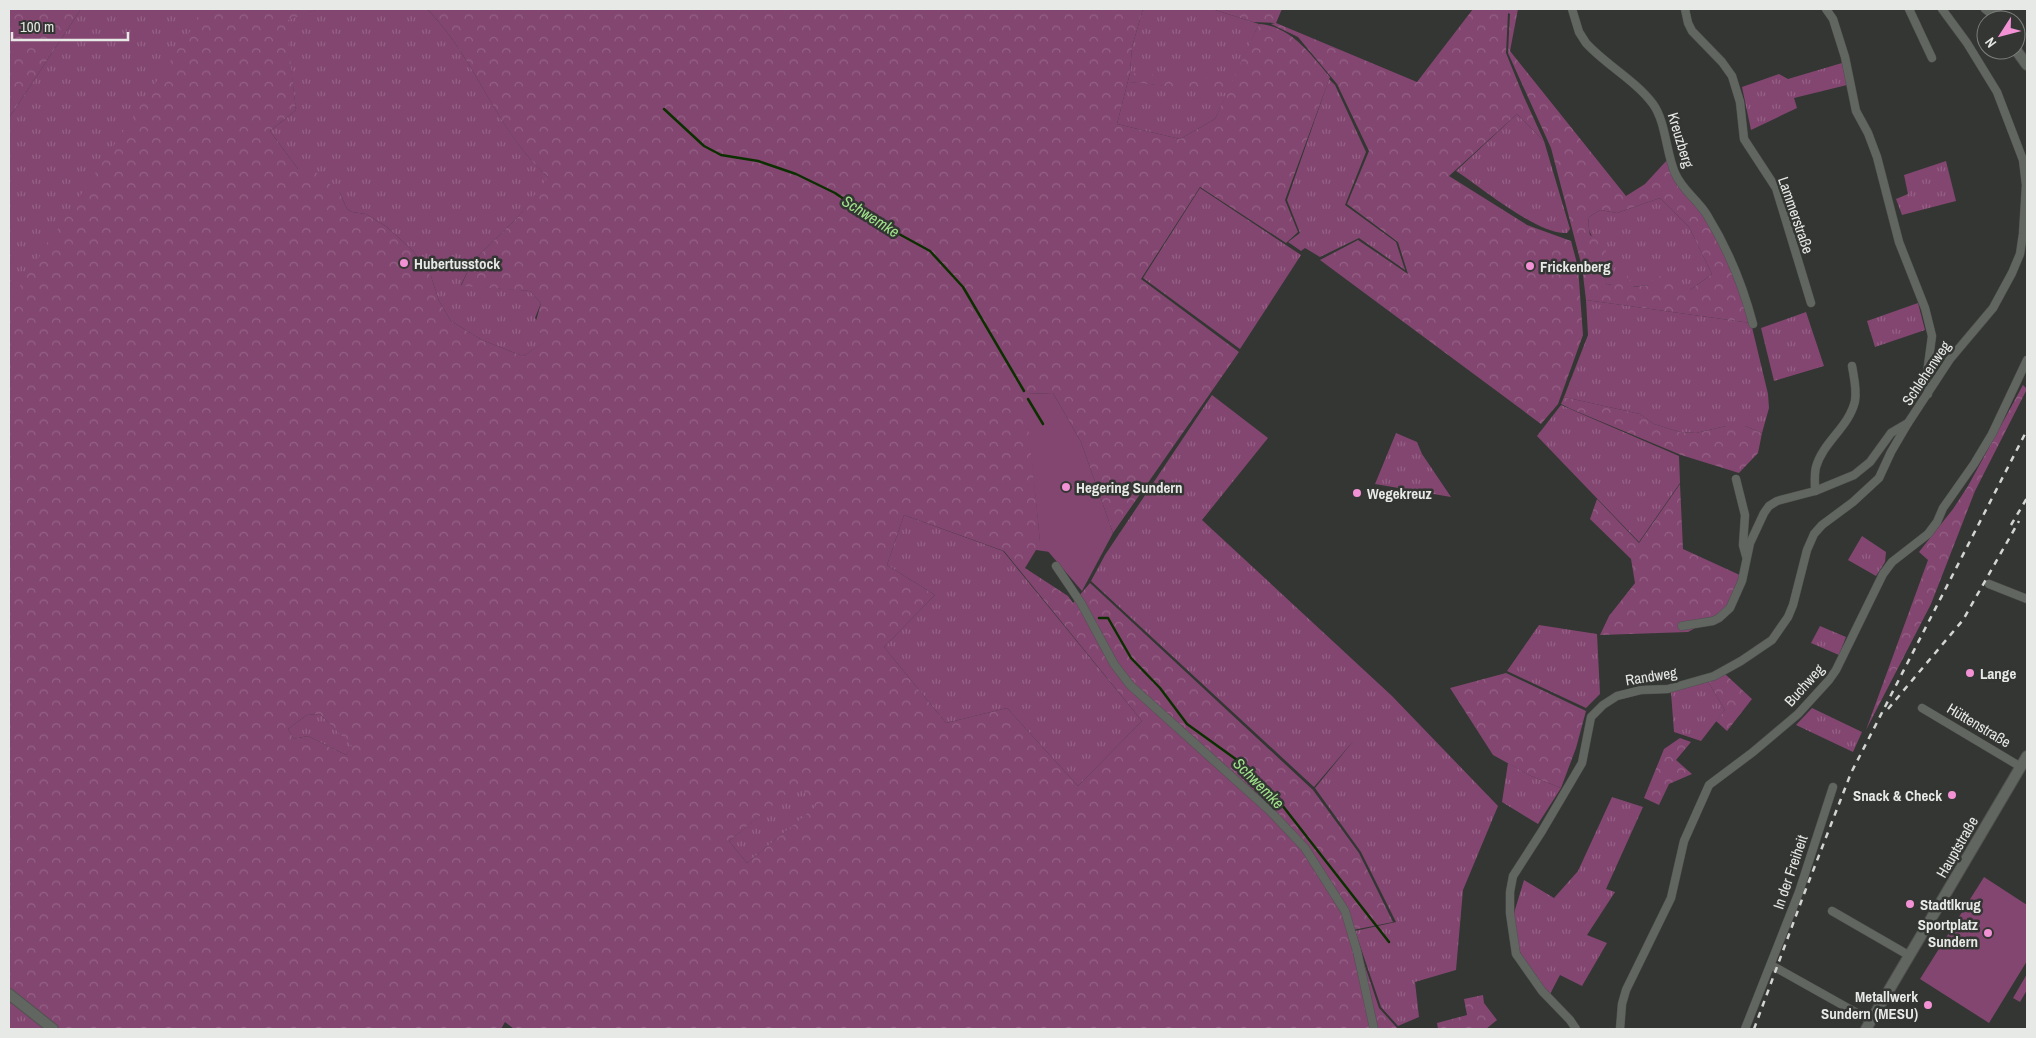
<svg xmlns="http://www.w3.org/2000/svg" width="2036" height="1038" font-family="'Archivo Narrow',sans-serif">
  <defs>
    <pattern id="grass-tufts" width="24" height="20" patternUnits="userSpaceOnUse" patternTransform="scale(1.25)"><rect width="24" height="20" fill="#834671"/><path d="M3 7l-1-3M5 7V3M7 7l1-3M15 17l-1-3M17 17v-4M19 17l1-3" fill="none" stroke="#956185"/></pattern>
    <pattern id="forest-crowns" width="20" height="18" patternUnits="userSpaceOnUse" patternTransform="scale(1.25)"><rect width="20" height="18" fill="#834671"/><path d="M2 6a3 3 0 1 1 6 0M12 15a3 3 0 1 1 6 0" fill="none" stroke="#956185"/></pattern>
  </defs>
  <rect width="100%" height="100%" fill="#333632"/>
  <g fill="url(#grass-tufts)">
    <path d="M 81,9 L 206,9 L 9,305 L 9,118 Z"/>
    <path d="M 318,9 L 427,9 C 476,58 496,131 549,178 L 518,217 L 472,262 L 461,285 L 530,291 L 541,303 L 535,318 L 550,339 L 523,356 L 482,340 L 451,321 L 439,301 L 431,276 L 413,251 L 387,227 L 366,214 L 352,212 L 347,209 L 340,193 L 298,169 L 270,131 L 296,110 L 285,20 Z"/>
    <path d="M 1143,9 L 1212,9 L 1259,24 L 1233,81 L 1130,82 L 1228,92 L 1215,119 L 1180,139 L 1117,124 L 1130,73 L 1132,47 Z"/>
    <path d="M 1842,63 L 1847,85 L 1794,98 L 1797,108 L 1751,130 L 1742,87 L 1779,74 L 1788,79 Z"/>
    <path d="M 1329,79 L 1335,85 L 1366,152 L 1345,205 L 1396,242 L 1405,270 L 1359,238 L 1320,257 L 1305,248 L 1301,251 L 1288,242 L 1300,233 L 1287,200 Z"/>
    <path d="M 1517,114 L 1544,141 L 1570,229 L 1567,233 C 1538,235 1481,187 1456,171 Z"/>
    <path d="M 1946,161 L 1956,201 L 1902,215 L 1896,199 L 1908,194 L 1904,175 Z"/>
    <path d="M 1200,188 L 1301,255 L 1240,349 L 1143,278 Z"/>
    <path d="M 1660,198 L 1689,227 L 1712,274 L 1690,290 L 1649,285 L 1632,287 L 1612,284 L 1607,285 C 1605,280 1603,274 1602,269 C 1602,264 1606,260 1603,254 C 1597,240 1585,234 1589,217 L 1600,210 L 1617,213 Z"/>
    <path d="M 1586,300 L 1751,323 L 1768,394 L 1769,408 L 1762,433 L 1745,426 L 1726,426 L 1696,433 L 1680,432 L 1654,424 L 1640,414 L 1564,397 L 1588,335 Z"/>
    <path d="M 1918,303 L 1925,330 L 1875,347 L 1867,321 Z"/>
    <path d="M 1806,312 L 1824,366 L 1774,381 L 1761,328 Z"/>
    <path d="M 1212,395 L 1268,438 L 1202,520 L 1392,696 L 1498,806 L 1463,890 L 1456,970 L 1415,982 L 1419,1017 L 1398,1026 L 1381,1007 L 1355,931 L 1396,922 L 1361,852 L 1315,788 L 1355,739 L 1314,787 L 1091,581 L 1105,555 Z"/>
    <path d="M 1561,405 L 1679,456 L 1680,483 L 1639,542 L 1537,436 Z"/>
    <path d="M 1396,433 L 1417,442 L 1422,454 L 1451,497 L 1375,484 Z"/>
    <path d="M 904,515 L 1003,551 L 1142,721 L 1078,786 L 1007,708 L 946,723 L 884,647 L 935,595 L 887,565 Z"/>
    <path d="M 1862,536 L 1886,552 L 1885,562 L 1876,576 L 1848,560 Z"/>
    <path d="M 1539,625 L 1597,634 L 1600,694 L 1586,708 L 1507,671 Z"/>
    <path d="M 1820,626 L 1846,637 L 1839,655 L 1811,643 Z"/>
    <path d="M 1707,680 L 1725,710 L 1701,741 L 1674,732 L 1671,692 Z"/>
    <path d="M 1812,708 L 1862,732 L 1853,752 L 1796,725 Z"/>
    <path d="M 320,714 L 353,746 L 346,755 L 308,736 L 294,739 L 288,729 L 307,715 Z"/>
    <path d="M 1508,763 L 1531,776 L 1561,788 L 1538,824 L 1502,802 Z"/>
    <path d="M 799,783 L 816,807 L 747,863 L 729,841 Z"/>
    <path d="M 1612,797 L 1643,807 L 1606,889 L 1615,892 L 1587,935 L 1607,943 L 1582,986 L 1560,975 L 1549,996 L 1522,958 L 1511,923 L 1524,880 L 1554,898 L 1578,871 Z"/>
    <path d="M 9,1000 L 46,1029 L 9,1029 Z"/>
  </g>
  <g fill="url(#forest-crowns)" fill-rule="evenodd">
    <path d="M 9,9 L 81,9 L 9,118 Z"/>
    <path d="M 205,9 L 318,9 L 286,21 L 296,110 L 270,131 L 298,169 L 310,167 L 340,193 L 347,209 L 352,212 L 366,214 L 387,227 L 413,251 L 431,276 L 439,301 L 451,321 L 482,340 L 523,356 L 549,339 L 534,328 L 541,303 L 530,291 L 461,286 L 472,262 L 518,217 L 548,177 C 496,131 476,58 427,9 L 1143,9 L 1132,47 L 1130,73 L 1117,124 L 1180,139 L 1215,119 L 1227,93 L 1129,82 L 1132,73 L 1232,81 L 1259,24 C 1291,26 1311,55 1330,77 L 1285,200 L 1298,232 L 1286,243 L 1200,187 L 1141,279 L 1239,352 L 1113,533 L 1081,442 L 1053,393 L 1026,394 L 1040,541 L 1050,552 L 1036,550 L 1025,568 L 1068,596 L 1073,603 L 1090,583 L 1313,790 L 1359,853 L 1393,922 L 1353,930 L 1379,1008 L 1398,1029 L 514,1029 L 505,1022 L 501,1029 L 56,1029 L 9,990 L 9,302 ZM 904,515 L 1004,551 L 1142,721 L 1078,786 L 1007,708 L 946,723 L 884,647 L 935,595 L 887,565 ZM 320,714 L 352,746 L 346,755 L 308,736 L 294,739 L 288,729 L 307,715 ZM 799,784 L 815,807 L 747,863 L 729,841 Z"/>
    <path d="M 1212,9 L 1282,9 L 1276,23 L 1417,82 L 1473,9 L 1518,9 L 1510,51 L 1626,196 L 1645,184 L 1668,159 C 1704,213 1734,259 1751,323 L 1586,300 L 1582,267 L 1551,148 L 1508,53 L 1510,14 L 1508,13 L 1506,53 L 1523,95 L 1544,141 L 1517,114 L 1449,176 L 1527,225 L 1571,241 L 1578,267 L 1583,335 L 1558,404 L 1541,424 L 1320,260 L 1358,240 L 1408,274 L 1398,242 L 1347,204 L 1369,151 L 1337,84 L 1298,37 L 1271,24 L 1275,23 L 1253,22 ZM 1660,198 L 1689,227 L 1712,274 L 1690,290 L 1669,274 L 1654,278 L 1649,285 L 1633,287 L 1627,275 L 1617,275 L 1612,284 L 1607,285 L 1602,267 C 1605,260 1604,254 1608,247 L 1590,235 L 1588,223 L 1589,217 L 1600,210 L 1617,213 Z"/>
    <path d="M 2023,385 L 2027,389 L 1975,491 L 1931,604 L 1866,730 L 1928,560 L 1919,552 L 1953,509 L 1968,486 Z"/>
    <path d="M 1564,397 L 1640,414 L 1654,424 L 1680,432 L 1696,433 L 1726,426 L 1745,426 L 1762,433 L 1758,453 L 1739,473 L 1681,455 L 1571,409 L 1561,404 Z"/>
    <path d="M 1680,484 L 1683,549 L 1742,576 L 1732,602 L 1719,615 L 1688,632 L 1600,635 L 1609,616 L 1635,583 L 1631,559 L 1590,519 L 1597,499 L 1639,543 Z"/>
    <path d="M 1506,673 L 1586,711 L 1576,748 L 1561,788 L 1531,776 L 1493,755 L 1450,688 Z"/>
    <path d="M 1725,674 L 1752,699 L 1727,731 L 1716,721 L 1725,710 L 1707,680 Z"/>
    <path d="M 1680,738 L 1691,742 L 1676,760 L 1692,774 L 1669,784 L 1659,805 L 1644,798 L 1664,749 Z"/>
    <path d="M 1483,995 L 1484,1003 L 1497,1020 L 1486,1029 L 1438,1029 L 1437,1023 L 1467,1015 L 1464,999 Z"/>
  </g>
  <g fill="#834671">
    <path d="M 1053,393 L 1081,442 L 1113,533 L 1082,591 L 1040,542 L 1025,394 Z"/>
    <path d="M 1984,877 L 2027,905 L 2027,961 L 1989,1023 L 1920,979 Z"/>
    <path d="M 2027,974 L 2027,990 L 2020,1002 L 2013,998 Z"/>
  </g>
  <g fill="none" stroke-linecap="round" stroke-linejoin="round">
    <g stroke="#0c2f00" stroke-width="2.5">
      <path d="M 664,109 L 704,146 L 721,155 L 758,161 L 796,174 L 835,193 L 879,223 L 930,251 L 963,287 L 1024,391"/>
      <path d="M 1028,399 L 1043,424"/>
      <path d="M 1099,618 L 1108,618 L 1131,658 L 1160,688 L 1187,724 L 1244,765 L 1282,805 L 1389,942"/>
    </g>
    <g stroke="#50524f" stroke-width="9">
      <g id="street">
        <path d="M 1572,9 L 1579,32 L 1586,43 C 1606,65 1635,80 1653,104 C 1666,122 1666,153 1675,173 C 1682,190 1698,200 1707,215 C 1728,249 1743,286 1753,324"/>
        <path d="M 1685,9 L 1688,23 L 1692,31 L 1722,62 L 1732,76 L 1740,102 L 1744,139 L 1776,188 L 1811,303"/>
        <path d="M 1826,9 L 1833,19 L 1845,57 L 1856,111 L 1868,133 L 1877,157 L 1899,242 L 1925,308 L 1932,336 L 1927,373 L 1928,394"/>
        <path d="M 1909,9 L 1932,58"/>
        <path d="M 1985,9 L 1990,13 L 1996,11"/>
        <path d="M 1736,479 L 1745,515 L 1743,545 L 1746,556"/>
        <path d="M 1815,491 C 1815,483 1814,475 1816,467 C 1823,442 1849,427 1855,401 C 1857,389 1854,378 1852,366"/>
        <path d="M 1056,566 L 1081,603 L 1114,664 L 1130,685 L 1270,811 L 1305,848 L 1345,911 L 1357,951 L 1374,1029"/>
        <path d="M 1989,584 L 2027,599"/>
        <path d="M 1682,626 L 1713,621 L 1719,618 L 1730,608 L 1742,581 L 1750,543 L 1764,513 L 1769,506 L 1777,501 L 1815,491 L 1854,475 L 1870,462 L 1891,433 L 1908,423 L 1950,359 L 1993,308 L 2012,273 L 2020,254 L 2023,234 L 2026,185 L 2023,160 L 1997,92 L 1967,43 L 1942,9"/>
        <path d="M 1922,708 L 2021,767"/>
        <path d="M 1832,911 L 1910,956"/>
        <path d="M 1771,965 L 1871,1021"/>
        <path d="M 1576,1029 L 1570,1020 L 1542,991 L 1516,954 L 1510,913 L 1510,892 L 1513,876 L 1542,831 L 1582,763 L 1591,717 L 1603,705 L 1617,696 L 1641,690 L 1668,689 L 1714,676 L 1741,661 L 1772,640 L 1788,617 L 1793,605 L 1807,550 L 1814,534 L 1822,525 L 1853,502 L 1879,478 L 1891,452 L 1908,423"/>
        <path d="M 1620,1029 L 1622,1004 L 1626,990 L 1671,898 L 1684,841 L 1709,785 L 1753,752 L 1798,714 L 1829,680 L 1836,670 L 1883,574 L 1892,562 L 1928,534 L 1937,522 L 1943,508 L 1974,464 L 1992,434 L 2027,360"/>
        <path d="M 1745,1029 L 1799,892 L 1833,787"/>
      </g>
    </g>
    <g stroke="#50524f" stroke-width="12">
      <g id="secondary">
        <path d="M 1995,9 L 2001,20"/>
        <path d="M 2016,50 L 2027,65"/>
        <path d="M 9,994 L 53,1029"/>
        <path d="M 1866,1029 L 2027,756"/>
      </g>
    </g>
    <use href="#street" stroke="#626661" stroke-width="8"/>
    <use href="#secondary" stroke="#626661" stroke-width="10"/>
    <g stroke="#d3d5d2" stroke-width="2.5" stroke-dasharray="6 6" stroke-linecap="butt">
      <path d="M 2011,525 L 2027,498"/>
      <path d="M 1888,709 L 1963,620 L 2019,521"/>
      <path d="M 1754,1029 L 1804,894 L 1851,773 L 2027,430"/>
    </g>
  </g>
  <g fill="#f391d5" stroke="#333632" stroke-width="2">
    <circle cx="404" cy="263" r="5"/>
    <circle cx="1530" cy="266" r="5"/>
    <circle cx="1066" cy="487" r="5"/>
    <circle cx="1357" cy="493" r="5"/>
    <circle cx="1970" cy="673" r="5"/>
    <circle cx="1952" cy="795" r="5"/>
    <circle cx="1910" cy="904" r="5"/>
    <circle cx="1988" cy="933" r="5"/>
    <circle cx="1928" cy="1005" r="5"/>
  </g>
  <g text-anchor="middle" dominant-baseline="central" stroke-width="5" stroke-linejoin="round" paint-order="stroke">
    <g font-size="15" fill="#e7e9e6" stroke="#333632">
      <text transform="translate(1681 140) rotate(73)">Kreuzberg</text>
      <text transform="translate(1796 215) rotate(71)">Lammerstraße</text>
      <text transform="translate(1926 373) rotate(-56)">Schlehenweg</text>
      <text transform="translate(1651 676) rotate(-9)">Randweg</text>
      <text transform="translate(1804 685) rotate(-48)">Buchweg</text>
      <text transform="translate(1979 725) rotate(31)">Hüttenstraße</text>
      <text transform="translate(1957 847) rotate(-60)">Hauptstraße</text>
      <text transform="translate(1790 872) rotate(-71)">In der Freiheit</text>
    </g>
    <g font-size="15" font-weight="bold" fill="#e7e9e6" stroke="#333632" text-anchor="start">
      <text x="414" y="263">Hubertusstock</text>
      <text x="1540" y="266">Frickenberg</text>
      <text x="1076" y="487">Hegering Sundern</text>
      <text x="1367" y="493">Wegekreuz</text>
      <text x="1980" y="673">Lange</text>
      <text x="1942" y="795" text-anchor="end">Snack &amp; Check</text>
      <text x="1920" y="904">Stadtlkrug</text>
      <text x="1978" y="924" text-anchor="end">Sportplatz<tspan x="1978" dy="17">Sundern</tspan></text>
      <text x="1918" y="996" text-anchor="end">Metallwerk<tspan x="1918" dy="17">Sundern (MESU)</tspan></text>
    </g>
    <g font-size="16" font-style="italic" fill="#9fe28a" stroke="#333632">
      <text transform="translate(871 216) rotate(32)">Schwemke</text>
      <text transform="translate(1259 783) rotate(45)">Schwemke</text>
    </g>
  </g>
  <rect width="2036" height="1038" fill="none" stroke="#e7e9e6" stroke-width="20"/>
  <g transform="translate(2001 35) rotate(234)"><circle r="24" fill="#333632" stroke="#7b7e7a"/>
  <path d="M0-4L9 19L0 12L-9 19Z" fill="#f391d5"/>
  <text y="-8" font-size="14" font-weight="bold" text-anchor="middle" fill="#e7e9e6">N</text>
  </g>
  <path d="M12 32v8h116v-8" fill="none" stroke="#e7e9e6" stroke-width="2.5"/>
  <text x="20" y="32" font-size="15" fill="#e7e9e6" stroke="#333632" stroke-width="4" paint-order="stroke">100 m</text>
</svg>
